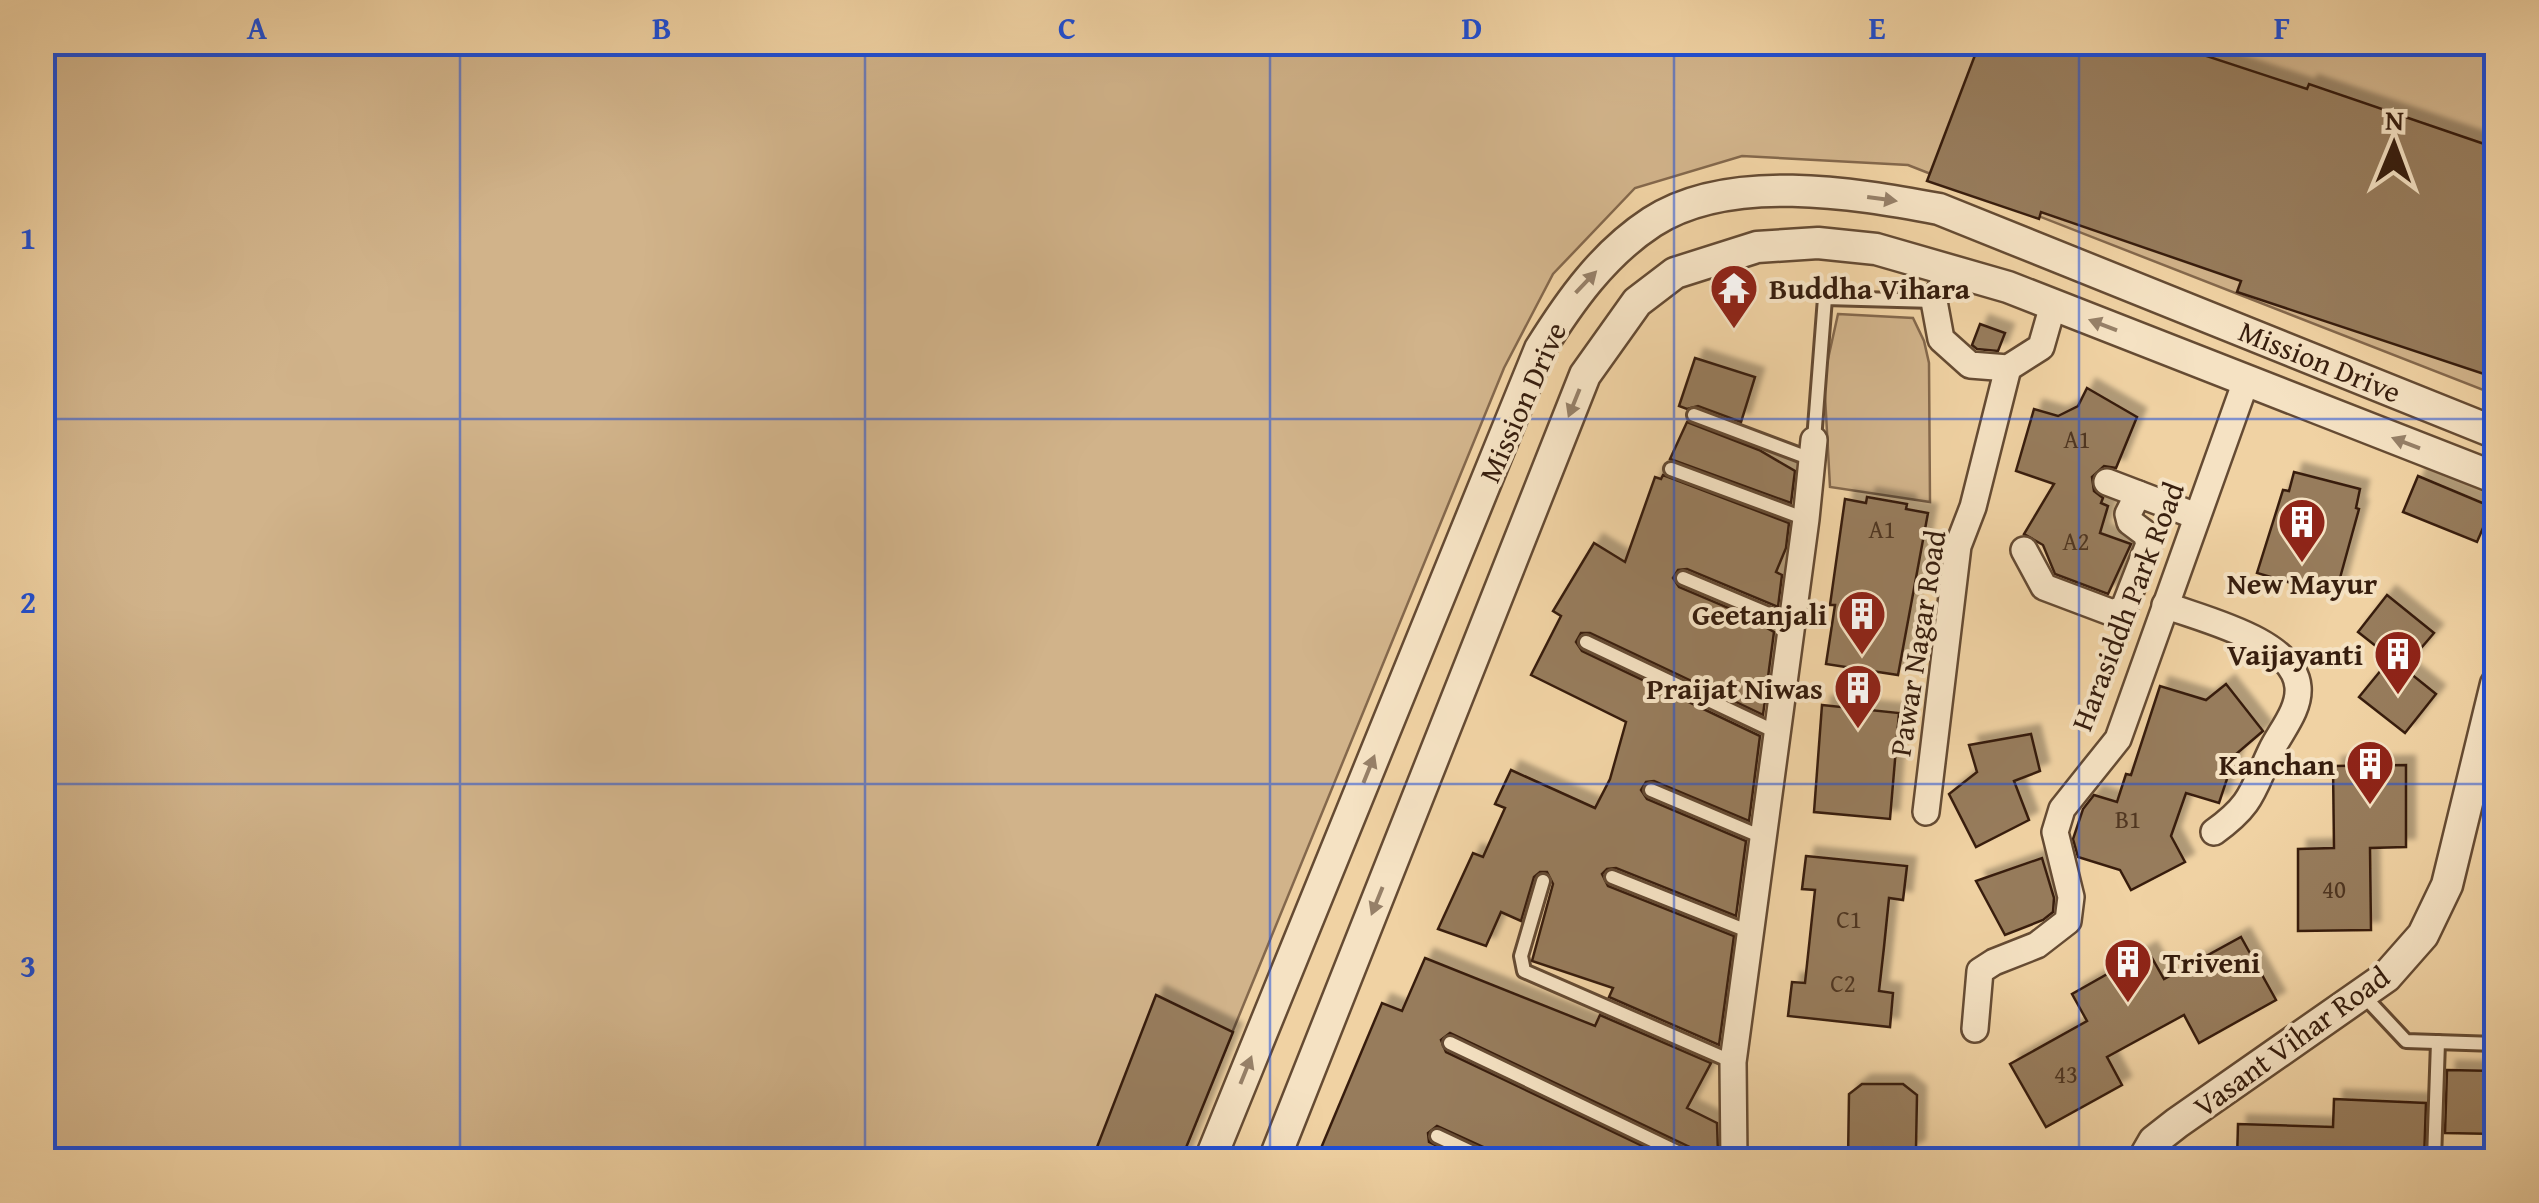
<svg xmlns="http://www.w3.org/2000/svg" width="2539" height="1203" font-family="'Gentium Book Plus',serif">
  <defs>
    <filter id="shadow"><feDropShadow dx="9" dy="-9" stdDeviation="2.5" flood-color="#0004"/></filter>
  </defs>
  <rect width="100%" height="100%" fill="#f0d2a3"/>
  <filter id="stains"><feTurbulence type="fractalNoise" baseFrequency=".002" numOctaves="4"/><feColorMatrix values="0 0 0 0 .2 0 0 0 0 .09 0 0 0 0 .02 0 0 0 .5 -.17"/></filter>
  <radialGradient id="worn" r=".72"><stop offset=".6" stop-color="#630" stop-opacity="0"/><stop offset="1" stop-color="#630" stop-opacity=".3"/></radialGradient>
  <g fill="#d1b38a" stroke="#84684c" stroke-width="2.5">
    <path d="M 42,43 L 2496,43 L 2496,395 L 1908,165 L 1742,156 L 1635,188 L 1553,274 L 1504,368 L 1180,1160 L 43,1160 Z"/>
    <path d="M 1838,314 L 1913,318 L 1924,341 L 1929,363 L 1930,502 L 1830,487 L 1824,377 Z"/>
  </g>
  <g fill="#977c5b" stroke="#371e0e" stroke-width="2.5" filter="url(#shadow)">
    <path d="M 1980,42 L 2164,42 L 2307,89 L 2309,84 L 2496,148 L 2496,378 L 2237,292 L 2241,281 L 2041,212 L 2039,219 L 1927,181 Z"/>
    <path d="M 1980,324 L 2005,333 L 1998,351 L 1977,349 L 1972,345 Z"/>
    <path d="M 1695,358 L 1755,377 L 1741,422 L 1698,406 L 1687,409 L 1679,406 Z"/>
    <path d="M 2087,388 L 2137,417 L 2116,468 L 2104,466 L 2092,477 L 2094,491 L 2103,498 L 2101,503 L 2108,506 L 2100,533 L 2131,544 L 2108,594 L 2055,574 L 2043,545 L 2024,534 L 2054,484 L 2016,471 L 2034,409 L 2058,416 L 2078,406 Z"/>
    <path d="M 1687,422 L 1759,450 L 1795,471 L 1791,503 L 1670,459 Z"/>
    <path d="M 2294,472 L 2360,489 L 2356,508 L 2359,509 L 2335,596 L 2257,573 L 2283,490 L 2289,491 Z"/>
    <path d="M 1663,475 L 1789,523 L 1786,548 L 1776,572 L 1782,575 L 1778,607 L 1687,569 L 1678,570 L 1673,578 L 1679,587 L 1769,625 L 1767,628 L 1774,632 L 1763,715 L 1590,633 L 1581,633 L 1576,642 L 1582,651 L 1760,736 L 1749,821 L 1654,781 L 1646,782 L 1641,790 L 1647,799 L 1746,841 L 1736,916 L 1616,868 L 1607,869 L 1602,874 L 1608,886 L 1734,936 L 1719,1045 L 1609,997 L 1613,988 L 1532,961 L 1553,884 L 1547,872 L 1540,872 L 1534,877 L 1521,921 L 1501,912 L 1486,946 L 1438,929 L 1473,853 L 1483,857 L 1505,808 L 1495,804 L 1511,770 L 1595,808 L 1610,779 L 1626,722 L 1531,675 L 1561,616 L 1553,611 L 1594,543 L 1625,562 L 1655,477 L 1661,479 Z"/>
    <path d="M 2418,476 L 2492,507 L 2477,542 L 2403,512 Z"/>
    <path d="M 1867,497 L 1907,504 L 1906,509 L 1928,513 L 1898,675 L 1826,664 L 1835,605 L 1830,605 L 1845,499 L 1866,503 Z"/>
    <path d="M 2387,595 L 2434,633 L 2404,668 L 2395,661 L 2436,694 L 2405,733 L 2359,697 L 2391,658 L 2358,632 Z"/>
    <path d="M 2226,684 L 2263,731 L 2235,755 L 2219,803 L 2186,793 L 2171,836 L 2185,862 L 2131,890 L 2120,870 L 2078,857 L 2073,839 L 2083,809 L 2094,795 L 2117,802 L 2126,774 L 2131,775 L 2160,686 L 2206,700 Z"/>
    <path d="M 1822,705 L 1899,713 L 1890,819 L 1814,812 Z"/>
    <path d="M 2031,734 L 2040,771 L 2014,781 L 2029,820 L 1976,847 L 1949,794 L 1977,772 L 1969,745 Z"/>
    <path d="M 2406,765 L 2406,847 L 2370,848 L 2371,930 L 2298,931 L 2298,849 L 2334,848 L 2333,766 Z"/>
    <path d="M 1806,856 L 1907,866 L 1903,900 L 1889,898 L 1884,947 L 1879,991 L 1893,993 L 1890,1027 L 1788,1016 L 1792,982 L 1805,983 L 1815,890 L 1802,889 Z"/>
    <path d="M 2042,858 L 2054,898 L 2053,912 L 2043,920 L 2005,935 L 1976,881 Z"/>
    <path d="M 2241,937 L 2276,1000 L 2199,1043 L 2184,1015 L 2107,1057 L 2122,1085 L 2046,1127 L 2010,1064 L 2087,1021 L 2072,994 L 2148,951 L 2164,979 Z"/>
    <path d="M 1425,958 L 1595,1026 L 1600,1015 L 1711,1063 L 1687,1108 L 1717,1123 L 1718,1153 L 1714,1160 L 1704,1160 L 1698,1151 L 1450,1033 L 1441,1040 L 1446,1052 L 1672,1160 L 1498,1160 L 1492,1151 L 1437,1126 L 1428,1133 L 1429,1142 L 1466,1160 L 1316,1160 L 1382,1003 L 1402,1011 Z"/>
    <path d="M 1156,995 L 1233,1032 L 1181,1160 L 1092,1160 Z"/>
    <path d="M 2447,1070 L 2496,1071 L 2496,1134 L 2445,1133 Z"/>
    <path d="M 1862,1084 L 1903,1084 L 1917,1095 L 1916,1148 L 1895,1160 L 1848,1160 L 1849,1094 Z"/>
    <path d="M 2334,1099 L 2426,1103 L 2424,1160 L 2237,1160 L 2238,1124 L 2333,1127 Z"/>
  </g>
  <g fill="none" stroke-linecap="round" stroke-linejoin="round">
    <g stroke="#654b33" stroke-width="18">
      <g id="service">
        <path d="M 1694,415 L 1811,459"/>
        <path d="M 1814,440 L 1825,298 L 1934,301"/>
        <path d="M 1671,469 L 1806,519"/>
        <path d="M 1683,578 L 1790,623"/>
        <path d="M 1586,642 L 1776,732"/>
        <path d="M 1651,790 L 1762,837"/>
        <path d="M 1612,877 L 1750,932"/>
        <path d="M 1543,881 L 1521,956 L 1524,971 L 1733,1062"/>
        <path d="M 2362,994 L 2406,1041 L 2496,1044"/>
        <path d="M 1450,1043 L 1694,1160"/>
        <path d="M 1437,1136 L 1488,1160"/>
        <path d="M 2434,1160 L 2438,1042"/>
      </g>
    </g>
    <g stroke="#654b33" stroke-width="30">
      <g id="minor">
        <path d="M 1951,269 L 1934,301 L 1941,339 L 1970,365 L 2008,368 L 2041,347 L 2053,305"/>
        <path d="M 2107,482 L 2196,516"/>
        <path d="M 2024,550 L 2044,587 L 2113,613 L 2124,608 L 2149,544 L 2146,534 L 2130,522 L 2128,514 L 2138,494"/>
        <path d="M 2165,605 C 2201,619 2294,640 2298,687 C 2300,710 2280,732 2271,751 C 2252,791 2253,804 2214,832"/>
        <path d="M 1926,812 L 1958,546 L 1973,507 L 2008,368"/>
        <path d="M 1975,1029 L 1980,971 L 1994,962 L 2037,945 L 2068,921 L 2071,897 L 2055,832 L 2062,809 L 2118,739 L 2246,381"/>
        <path d="M 1734,1160 L 1733,1062 L 1806,519 L 1814,440"/>
      </g>
    </g>
    <g stroke="#654b33" stroke-width="35">
      <g id="tertiary">
        <path d="M 1210,1160 L 1540,349 C 1570,301 1603,254 1652,222 C 1729,172 1854,193 1939,209 L 2496,433"/>
        <path d="M 1274,1160 L 1585,375 L 1637,302 L 1675,273 L 1757,247 L 1818,243 L 1876,249 L 2008,287 L 2496,478"/>
        <path d="M 2143,1160 L 2154,1141 L 2177,1123 L 2386,977 L 2423,935 L 2447,885 L 2496,684"/>
      </g>
    </g>
    <use href="#service" stroke="#f5e2c3" stroke-width="12"/>
    <use href="#minor" stroke="#f5e2c3" stroke-width="25"/>
    <use href="#tertiary" stroke="#f5e2c3" stroke-width="30"/>
  </g>
  <defs><path id="oneway-solid" d="M-6-.8H1V-3.2L6.5 0L1 3.2V.8H-6Z" transform="scale(2.5)"/></defs>
  <g fill="#968068">
    <use href="#oneway-solid" transform="translate(1882 199) rotate(8)"/>
    <use href="#oneway-solid" transform="translate(1586 282) rotate(-46)"/>
    <use href="#oneway-solid" transform="translate(2103 325) rotate(-159)"/>
    <use href="#oneway-solid" transform="translate(1574 403) rotate(112)"/>
    <use href="#oneway-solid" transform="translate(2406 443) rotate(-159)"/>
    <use href="#oneway-solid" transform="translate(1369 769) rotate(-68)"/>
    <use href="#oneway-solid" transform="translate(1377 901) rotate(112)"/>
    <use href="#oneway-solid" transform="translate(1246 1070) rotate(-68)"/>
  </g>
  <path fill="none" stroke="#1d4ed8" stroke-width="2.5" stroke-opacity="0.55" d="M 460,42 L 460,1160M 865,42 L 865,1160M 1270,42 L 1270,1160M 1674,42 L 1674,1160M 2079,42 L 2079,1160M 42,419 L 2496,419M 42,784 L 2496,784"/>
  <defs>
    <g id="temple-pin" transform="scale(2.5)"><path d="M0 17L-7.5 6A9.5 9.5 0 1 1 7.5 6Z" fill="#8f2418" stroke="#f5e2c3"/><path d="M0-6L5-2H3V0L6.5 2.5H4V6H1.5V3h-3V6H-4V2.5H-6.5L-3 0V-2H-5Z" fill="#fff"/></g>
    <g id="building-pin" transform="scale(2.5)"><path d="M0 17L-7.5 6A9.5 9.5 0 1 1 7.5 6Z" fill="#8f2418" stroke="#f5e2c3"/><path d="M-4-6H4V6H1V3H-1V6H-4ZM-2.5-4.3h1.7v1.8h-1.7ZM.8-4.3h1.7v1.8H.8ZM-2.5-1h1.7V.8h-1.7ZM.8-1h1.7V.8H.8Z" fill="#fff"/></g>
  </defs>
  <g fill-rule="evenodd">
    <use href="#temple-pin" x="1734" y="288"/>
    <use href="#building-pin" x="2302" y="522"/>
    <use href="#building-pin" x="1862" y="614"/>
    <use href="#building-pin" x="2398" y="654"/>
    <use href="#building-pin" x="1858" y="688"/>
    <use href="#building-pin" x="2370" y="764"/>
    <use href="#building-pin" x="2128" y="962"/>
  </g>
  <g text-anchor="middle" dominant-baseline="central" stroke-width="8" stroke-linejoin="round" paint-order="stroke">
    <g font-size="25" fill="#4f3621">
      <text x="2077" y="439">A1</text>
      <text x="1882" y="529">A1</text>
      <text x="2076" y="541">A2</text>
      <text x="2128" y="819">B1</text>
      <text x="2334" y="889">40</text>
      <text x="1849" y="919">C1</text>
      <text x="1843" y="983">C2</text>
      <text x="2066" y="1074">43</text>
    </g>
    <g font-size="30" font-weight="bold" fill="#371e0e" stroke="#f5e2c3" text-anchor="end">
      <text x="1769" y="288" text-anchor="start">Buddha Vihara</text>
      <text x="2302" y="583" text-anchor="middle">New Mayur</text>
      <text x="1827" y="614">Geetanjali</text>
      <text x="2363" y="654">Vaijayanti</text>
      <text x="1823" y="688">Praijat Niwas</text>
      <text x="2335" y="764">Kanchan</text>
      <text x="2163" y="962" text-anchor="start">Triveni</text>
    </g>
    <g font-size="30" fill="#371e0e" stroke="#f5e2c3">
      <text transform="translate(2320 361) rotate(22)">Mission Drive</text>
      <text transform="translate(1522 402) rotate(-66)">Mission Drive</text>
      <text transform="translate(2127 606) rotate(-69)">Harasiddh Park Road</text>
      <text transform="translate(1917 643) rotate(-81)">Pawar Nagar Road</text>
      <text transform="translate(2291 1041) rotate(-36)">Vasant Vihar Road</text>
    </g>
  </g>
  <rect width="2539" height="1203" fill="none" stroke="#f0d2a3" stroke-width="110"/>
  <g transform="translate(2394 145) rotate(1)" stroke="#f5e2c3" stroke-width="8" paint-order="stroke">
  <path d="M0-8L18 38L0 25L-18 38Z" fill="#371e0e"/>
  <text y="-15" font-size="28" font-weight="bold" text-anchor="middle" fill="#371e0e">N</text>
  </g>
  <rect x="55" y="55" width="2429" height="1093" fill="none" stroke="#1d4ed8" stroke-width="4"/>
  <g font-size="32" text-anchor="middle" font-weight="bold" fill="#1d4ed8">
    <text x="257" y="39">A</text>
    <text x="662" y="39">B</text>
    <text x="1067" y="39">C</text>
    <text x="1472" y="39">D</text>
    <text x="1877" y="39">E</text>
    <text x="2282" y="39">F</text>
    <text x="28" y="249">1</text>
    <text x="28" y="613">2</text>
    <text x="28" y="977">3</text>
  </g>
  <rect width="100%" height="100%" filter="url(#stains)"/>
  <rect width="100%" height="100%" fill="url(#worn)"/>
</svg>
